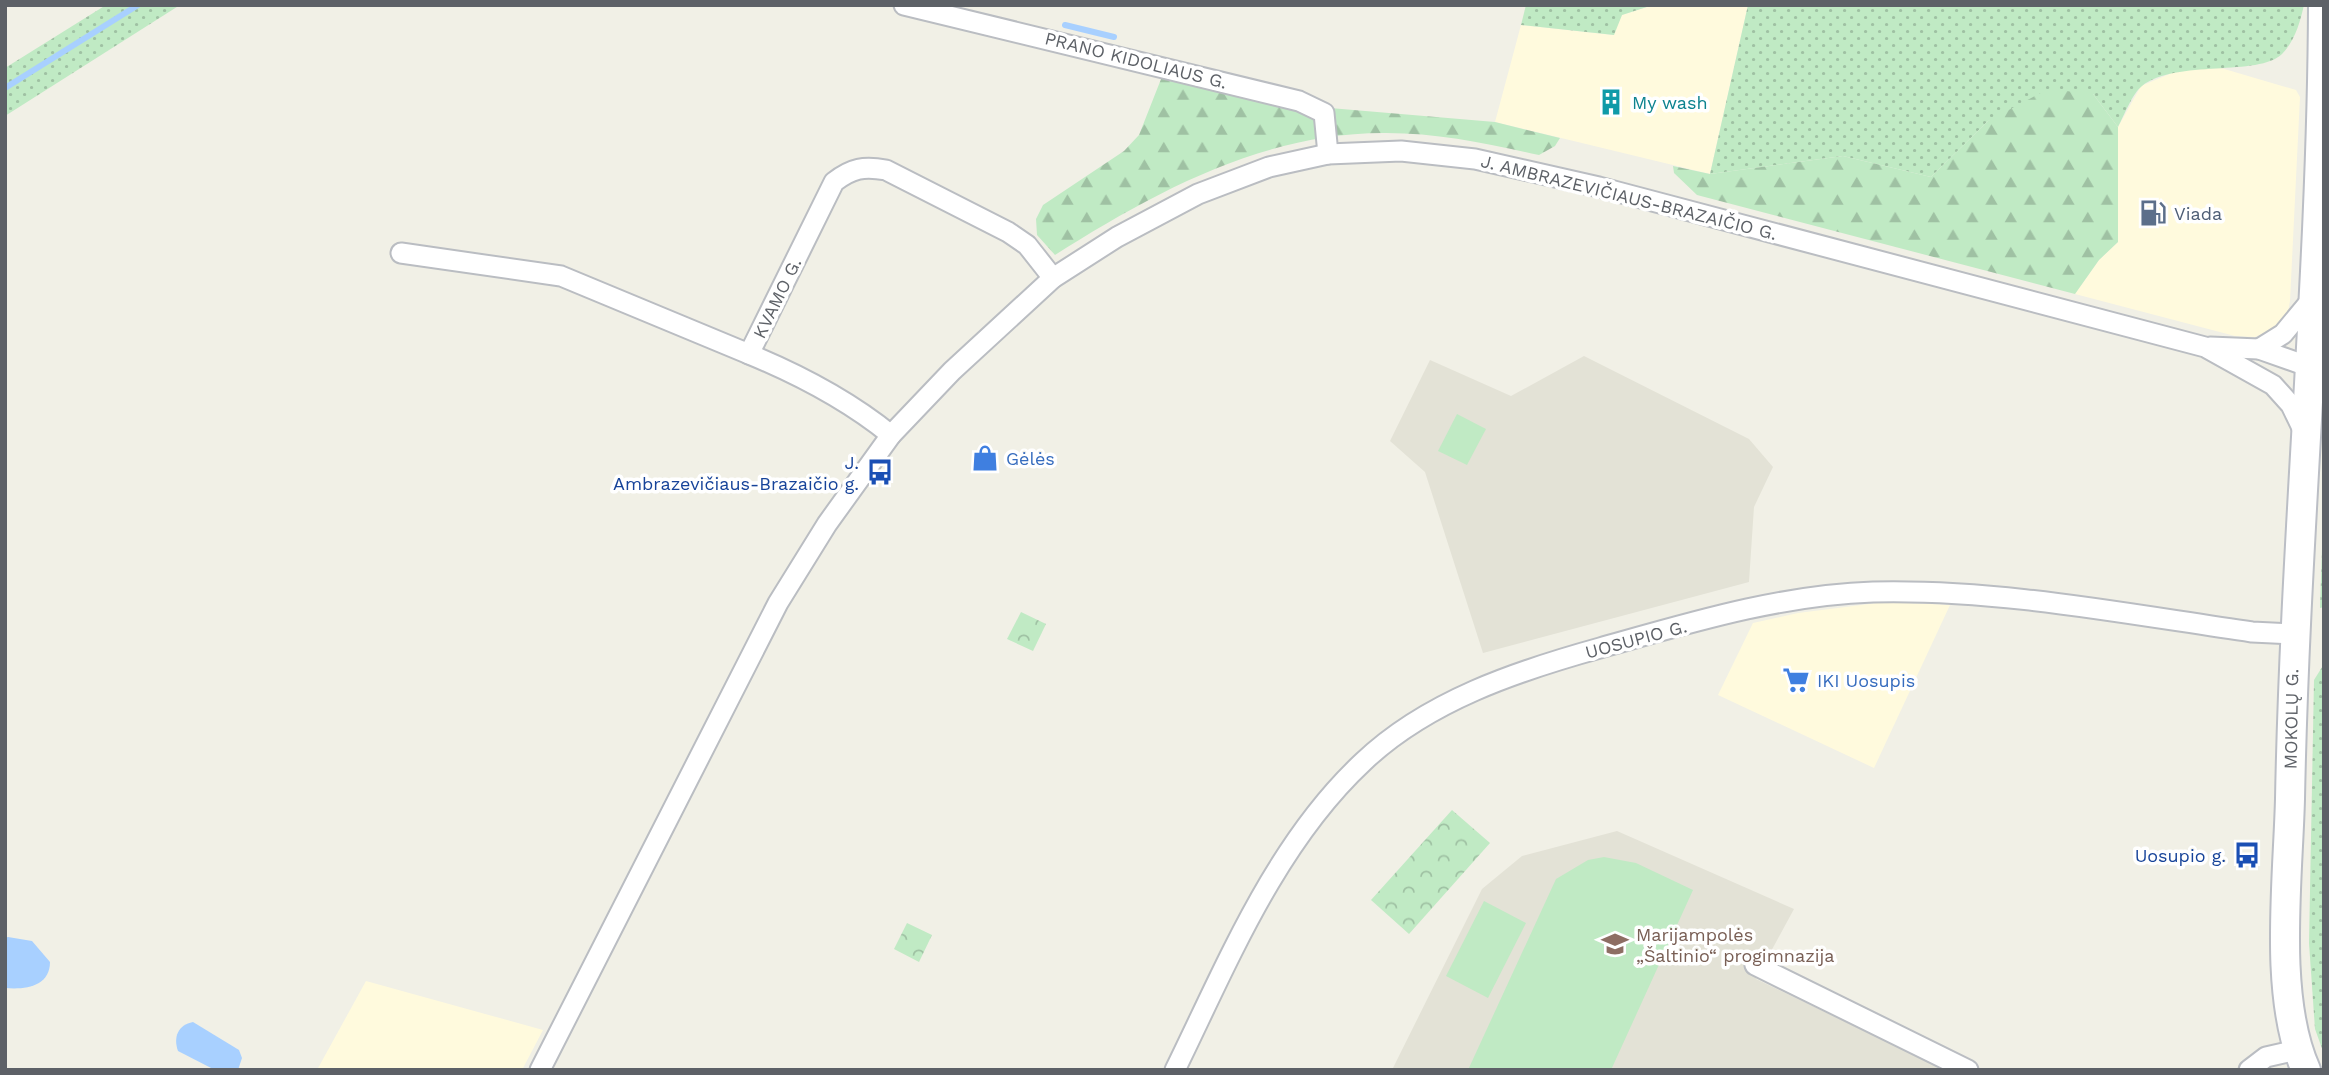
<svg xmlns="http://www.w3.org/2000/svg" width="2329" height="1075" font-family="'Work Sans',sans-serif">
  <defs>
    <pattern id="grass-dots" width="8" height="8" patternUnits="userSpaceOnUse" patternTransform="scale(1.75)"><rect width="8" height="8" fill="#c0eac4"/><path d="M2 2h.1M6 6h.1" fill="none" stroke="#9fc1a3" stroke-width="1.8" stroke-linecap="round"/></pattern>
    <pattern id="forest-firs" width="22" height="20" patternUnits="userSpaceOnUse" patternTransform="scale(1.75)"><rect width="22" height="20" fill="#c0eac4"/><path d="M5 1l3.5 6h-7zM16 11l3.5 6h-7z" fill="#9fc1a3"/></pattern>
    <pattern id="park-crowns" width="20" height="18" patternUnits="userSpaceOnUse" patternTransform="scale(1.75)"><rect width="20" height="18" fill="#c0eac4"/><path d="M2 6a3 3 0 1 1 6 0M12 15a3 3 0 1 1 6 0" fill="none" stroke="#9fc1a3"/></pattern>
  </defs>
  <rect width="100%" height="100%" fill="#f1f0e6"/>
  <g fill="#fffadd">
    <path d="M 1653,5 L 1748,5 L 1710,174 L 1495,122 L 1521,25 L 1613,35 L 1622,15 Z"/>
    <path d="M 2221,68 L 2296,90 L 2300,97 L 2290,301 L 2287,317 L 2279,326 L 2255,337 L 2235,336 L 2075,294 L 2099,260 L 2118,242 L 2118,127 L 2141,86 L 2179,70 Z"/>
    <path d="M 1885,602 L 1950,605 L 1874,768 L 1718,695 L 1753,623 L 1798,613 Z"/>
    <path d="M 366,981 L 543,1030 L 522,1070 L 317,1070 Z"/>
  </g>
  <g fill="#e3e2d6">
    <path d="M 1584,356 L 1749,439 L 1773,467 L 1754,507 L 1749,582 L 1483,653 L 1425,472 L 1390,441 L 1430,360 L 1511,396 Z"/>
    <path d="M 1617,831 L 1794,909 L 1756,979 L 1946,1070 L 1392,1070 L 1482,889 L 1522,856 Z"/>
  </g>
  <g fill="url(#grass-dots)">
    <path d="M 106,5 L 180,5 L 5,116 L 5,68 Z"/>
    <path d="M 1526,5 L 1653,5 L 1622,15 L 1614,35 L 1521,25 Z"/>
    <path d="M 1748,5 L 2304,5 C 2300,22 2295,41 2282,54 C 2259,77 2176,59 2142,86 C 2132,94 2124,116 2118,127 L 2093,94 L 1988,121 L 1931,177 L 1843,156 L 1710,174 Z"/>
    <path d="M 2324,490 L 2324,607 L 2320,608 Z"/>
    <path d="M 2324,664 L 2324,1054 L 2315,1029 L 2309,943 L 2314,680 Z"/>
  </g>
  <g fill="url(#forest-firs)">
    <path d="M 1165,69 L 1330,108 L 1495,122 L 1560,138 L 1555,146 L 1539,155 C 1489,144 1439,133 1386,133 C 1265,132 1154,192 1055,255 L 1037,235 L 1036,219 L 1043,205 L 1124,151 L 1139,135 Z"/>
    <path d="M 2048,89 L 2093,94 L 2118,127 L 2118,242 L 2099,260 L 2075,294 L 1697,195 L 1674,173 L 1673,166 L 1710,174 L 1843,156 L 1931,177 L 1988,121 Z"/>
  </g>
  <g fill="url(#park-crowns)">
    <path d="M 1021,612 L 1046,624 L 1033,651 L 1007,639 Z"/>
    <path d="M 1452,810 L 1490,843 L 1409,934 L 1371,900 Z"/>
    <path d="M 907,923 L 932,935 L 919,962 L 894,949 Z"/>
  </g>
  <g fill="#c0eac4">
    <path d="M 1457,414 L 1486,429 L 1467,465 L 1438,451 Z"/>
    <path d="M 1604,857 L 1636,863 L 1693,890 L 1611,1070 L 1468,1070 L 1556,879 L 1588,860 Z"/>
    <path d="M 1484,901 L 1526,923 L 1488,998 L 1446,976 Z"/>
  </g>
  <g fill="#a8d0ff">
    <path d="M 8,937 L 32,941 L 50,962 C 50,986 26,990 5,988 L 5,938 Z"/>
    <path d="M 193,1022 L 239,1050 L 242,1058 L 238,1070 L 215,1070 L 178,1051 C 173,1037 178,1025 193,1022 Z"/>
  </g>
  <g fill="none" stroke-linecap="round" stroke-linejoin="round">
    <g stroke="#a8d0ff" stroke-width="6">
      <path d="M 1065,25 L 1114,37"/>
      <path d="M 5,88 L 138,5"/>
    </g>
    <g stroke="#babdc2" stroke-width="23">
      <g id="street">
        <path d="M 904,5 L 1299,101 L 1324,113 L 1328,154"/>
        <path d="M 401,253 L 561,276 L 749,354 L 834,182 C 852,168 864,166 886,170 L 1008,232 L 1027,245 L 1053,278"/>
        <path d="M 2210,347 L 2259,349 L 2310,367"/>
        <path d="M 2259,349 L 2283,334 L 2312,299"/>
        <path d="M 749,354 C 800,375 848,400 891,435"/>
        <path d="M 1755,965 L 1968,1070"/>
        <path d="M 540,1070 L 778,603 L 827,524 L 891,435 L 952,371 L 1053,278 L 1117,237 L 1198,194 L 1269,167 L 1328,154 L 1401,151 L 1475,159 L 1599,187 L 2205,347 L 2273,385 L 2291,405 L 2305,434"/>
        <path d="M 1175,1070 C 1227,964 1275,844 1363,762 C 1427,701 1517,671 1600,648 C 1689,623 1780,595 1873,592 C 2000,589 2126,614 2252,632 L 2294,634"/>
        <path d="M 2249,1070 L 2266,1057 L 2297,1050"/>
      </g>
    </g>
    <g stroke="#bbbec5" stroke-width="32">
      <path id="secondary" d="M 2306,1070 C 2273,997 2288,879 2290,799 C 2295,534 2322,270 2323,5"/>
    </g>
    <use href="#street" stroke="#fff" stroke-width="19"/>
    <use href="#secondary" stroke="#fff" stroke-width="28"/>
  </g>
  <defs>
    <g id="building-bare" transform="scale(2.1)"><path d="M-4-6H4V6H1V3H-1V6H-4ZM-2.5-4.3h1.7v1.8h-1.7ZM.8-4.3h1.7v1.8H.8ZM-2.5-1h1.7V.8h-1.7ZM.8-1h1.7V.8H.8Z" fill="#0f9aa8" stroke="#fff" stroke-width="2.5" paint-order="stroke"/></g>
    <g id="fuel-bare" transform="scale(2.1)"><path d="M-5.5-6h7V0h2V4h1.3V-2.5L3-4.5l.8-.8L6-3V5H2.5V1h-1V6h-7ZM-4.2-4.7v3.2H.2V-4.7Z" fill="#5c6f8a" stroke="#fff" stroke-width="2.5" paint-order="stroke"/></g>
    <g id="shop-bare" transform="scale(2.1)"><path d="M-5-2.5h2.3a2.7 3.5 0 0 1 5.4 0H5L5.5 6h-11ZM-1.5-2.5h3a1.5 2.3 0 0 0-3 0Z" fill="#3f7fe0" stroke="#fff" stroke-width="2.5" paint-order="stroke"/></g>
    <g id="bus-bare" transform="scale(2.1)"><path d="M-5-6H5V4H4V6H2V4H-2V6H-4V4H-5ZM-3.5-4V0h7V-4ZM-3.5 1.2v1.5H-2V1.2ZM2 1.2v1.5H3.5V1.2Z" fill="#1a4fb4" stroke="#fff" stroke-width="2.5" paint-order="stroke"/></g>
    <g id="supermarket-bare" transform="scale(2.1)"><path d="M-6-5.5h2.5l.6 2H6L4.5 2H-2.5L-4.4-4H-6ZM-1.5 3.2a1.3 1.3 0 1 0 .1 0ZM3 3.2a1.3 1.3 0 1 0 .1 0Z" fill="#3f7fe0" stroke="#fff" stroke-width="2.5" paint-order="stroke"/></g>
    <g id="school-bare" transform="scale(2.1)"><path d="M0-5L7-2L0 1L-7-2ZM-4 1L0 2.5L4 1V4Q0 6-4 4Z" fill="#8d6e63" stroke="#fff" stroke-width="2.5" paint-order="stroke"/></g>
  </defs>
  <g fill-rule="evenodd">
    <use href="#building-bare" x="1611" y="102"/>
    <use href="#fuel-bare" x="2153" y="213"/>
    <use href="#shop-bare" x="985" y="458"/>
    <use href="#bus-bare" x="880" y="472"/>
    <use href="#supermarket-bare" x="1796" y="680"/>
    <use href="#bus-bare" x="2247" y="855"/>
    <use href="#school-bare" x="1615" y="944"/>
  </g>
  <g text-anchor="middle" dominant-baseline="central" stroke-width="7" stroke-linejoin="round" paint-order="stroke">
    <g font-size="18" fill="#5d6167" stroke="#fff">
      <text transform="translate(1136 60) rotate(14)">PRANO KIDOLIAUS G.</text>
      <text transform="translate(1629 197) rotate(14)">J. AMBRAZEVIČIAUS-BRAZAIČIO G.</text>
      <text transform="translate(777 298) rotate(-64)">KVAMO G.</text>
      <text transform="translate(1636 639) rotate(-15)">UOSUPIO G.</text>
      <text transform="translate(2291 719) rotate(-89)">MOKOLŲ G.</text>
    </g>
    <g font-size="18" fill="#0d838f" stroke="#fff" text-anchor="start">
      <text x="1632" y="102">My wash</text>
    </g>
    <g font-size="18" fill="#4e5e75" stroke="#fff" text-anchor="start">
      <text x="2174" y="213">Viada</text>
    </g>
    <g font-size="18" fill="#366cbe" stroke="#fff" text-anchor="start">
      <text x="1006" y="458">Gėlės</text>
      <text x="1817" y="680">IKI Uosupis</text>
    </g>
    <g font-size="18" fill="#164399" stroke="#fff" text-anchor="end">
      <text x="859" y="462">J.<tspan x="859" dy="21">Ambrazevičiaus-Brazaičio g.</tspan></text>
      <text x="2226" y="855">Uosupio g.</text>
    </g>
    <g font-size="18" fill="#785e54" stroke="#fff" text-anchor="start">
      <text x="1636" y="934">Marijampolės<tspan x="1636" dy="21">„Šaltinio“ progimnazija</tspan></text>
    </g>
  </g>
  <rect width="2329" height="1075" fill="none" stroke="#5d6167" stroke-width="14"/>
</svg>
